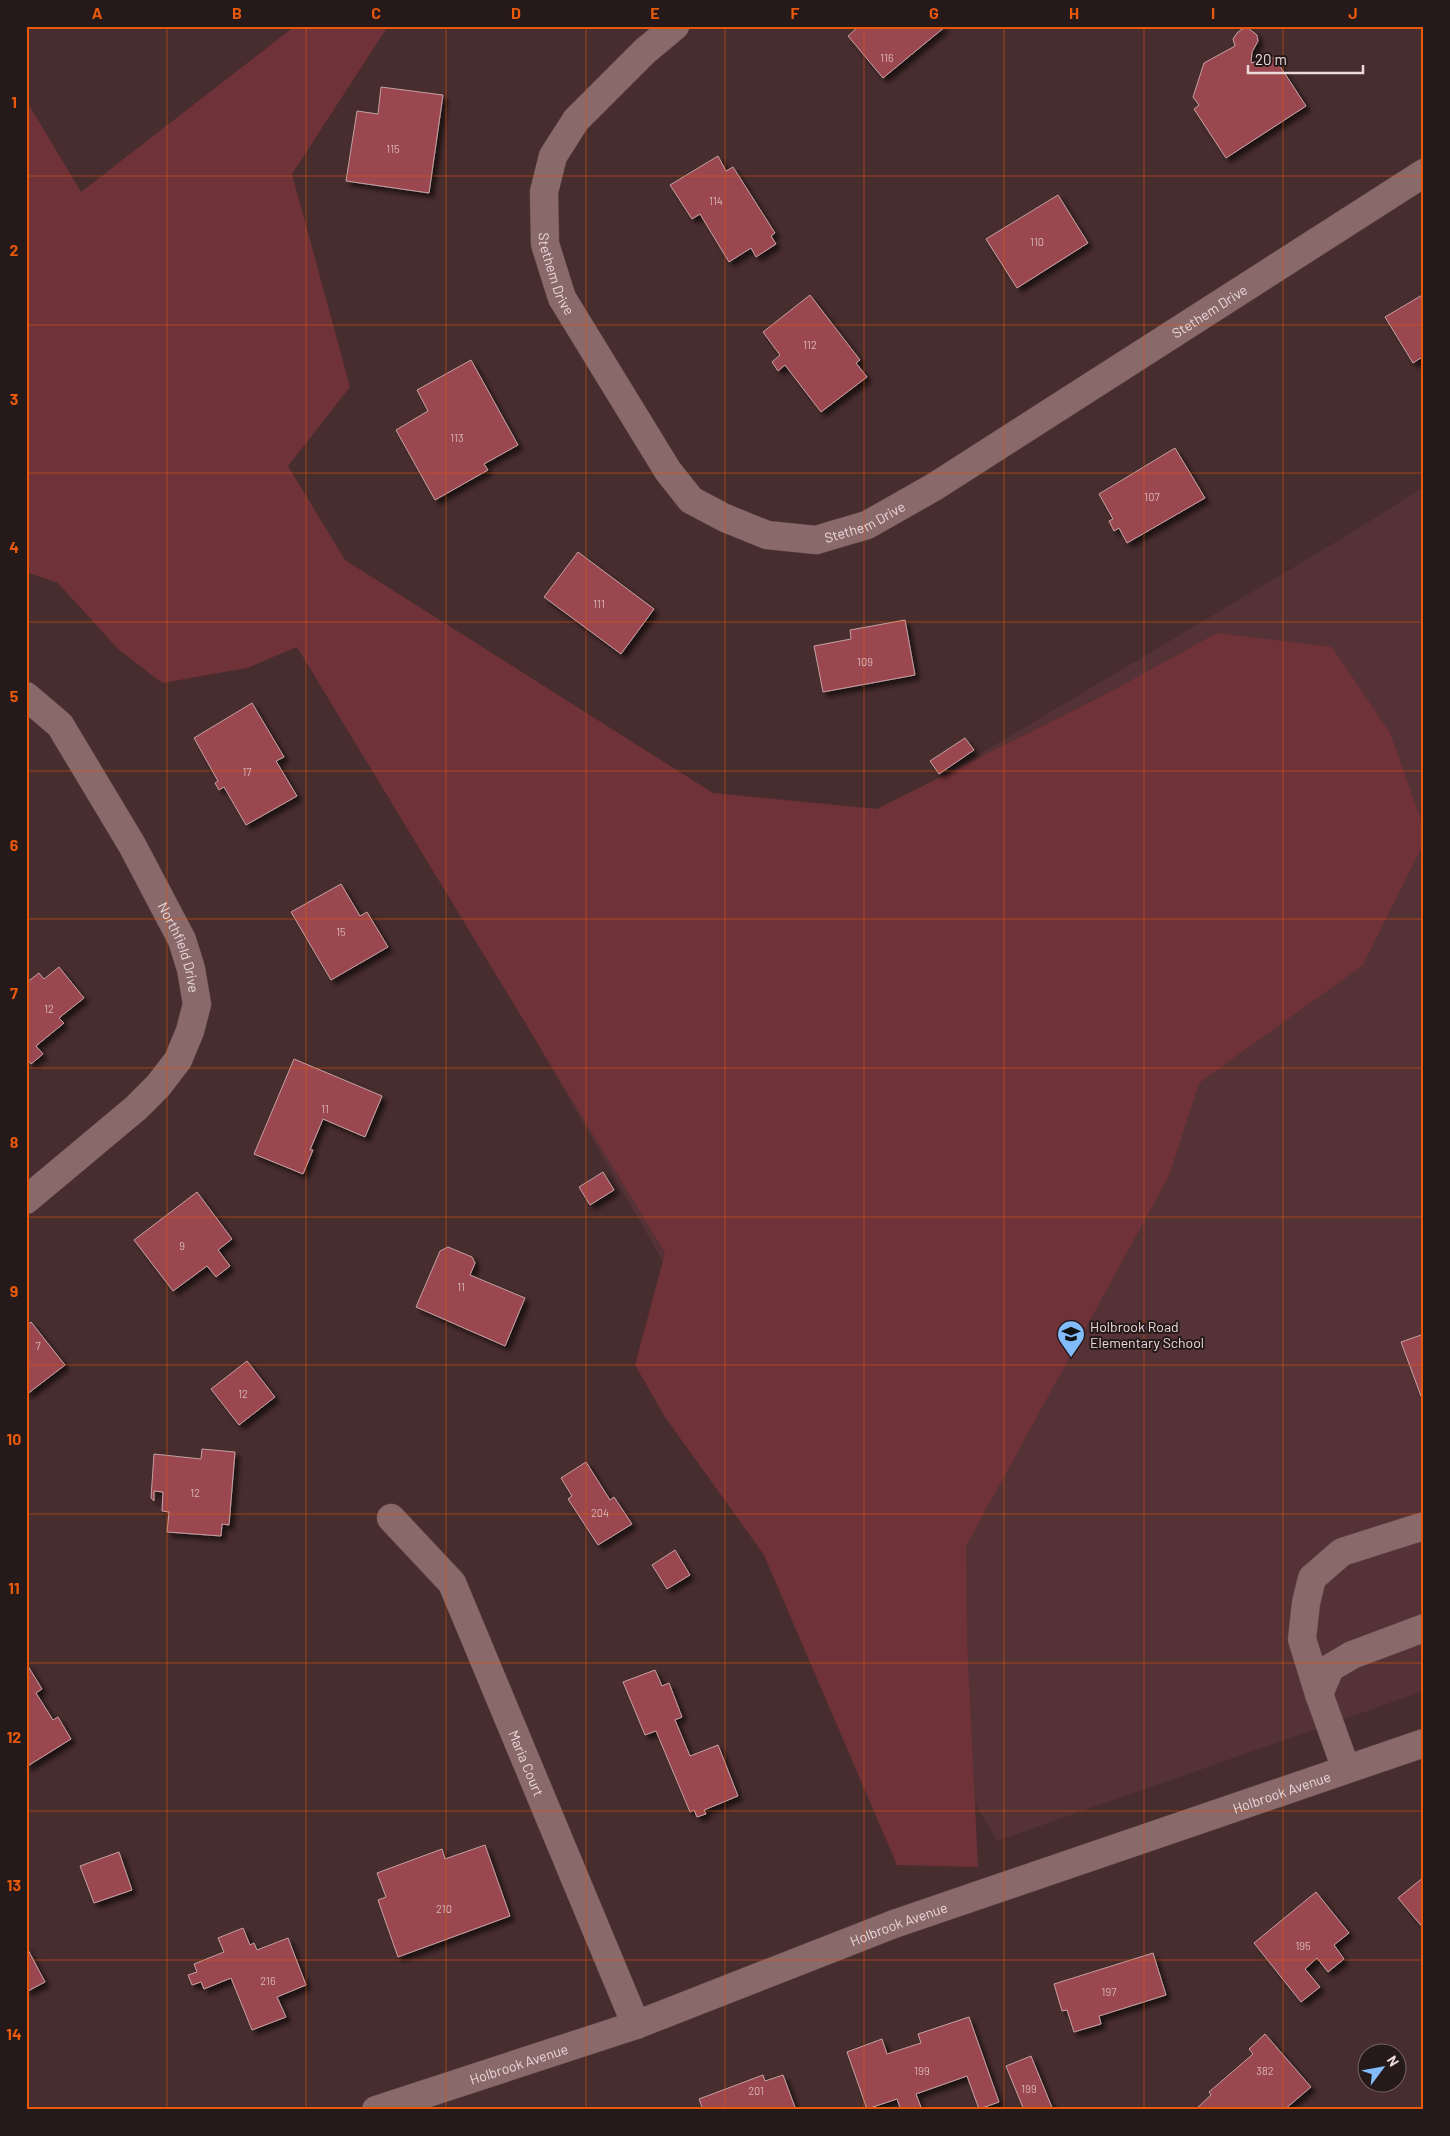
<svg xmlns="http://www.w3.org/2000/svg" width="1450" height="2136" font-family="Barlow,sans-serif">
  <defs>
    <filter id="shadow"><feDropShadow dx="4.5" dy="4.5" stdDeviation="2.5" flood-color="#0009"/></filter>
  </defs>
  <rect width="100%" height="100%" fill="#482d2e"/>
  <path fill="#553235" d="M 1424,487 L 1424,1691 L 997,1841 L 526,1024 L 1341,539 Z"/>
  <path fill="#6f3238" d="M 295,26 L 388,26 L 292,174 L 350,387 L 288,466 L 345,560 L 713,793 L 877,809 L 1112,691 L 1217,633 L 1332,647 L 1390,733 L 1424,828 L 1424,842 L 1363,965 L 1199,1083 L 1169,1176 L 966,1546 L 967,1640 L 978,1867 L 897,1865 L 764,1555 L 665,1417 L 635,1365 L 665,1253 L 297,647 L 247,668 L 162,683 L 118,649 L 58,583 L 26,572 L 26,100 L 81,192 Z"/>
  <g fill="#9b4750" stroke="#c4a1a3" filter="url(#shadow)">
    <path d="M 859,26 L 946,26 L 883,78 L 848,36 Z"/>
    <path d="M 1248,28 L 1257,35 L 1258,41 L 1252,52 L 1251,63 L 1259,61 L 1263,66 L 1274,57 L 1306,106 L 1226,158 L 1194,109 L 1199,105 L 1193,97 L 1204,63 L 1235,46 L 1233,39 L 1237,33 L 1242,29 Z"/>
    <path d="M 381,87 L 443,95 L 429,193 L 346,181 L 357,111 L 378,114 Z"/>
    <path d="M 718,156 L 726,171 L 733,167 L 775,233 L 771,236 L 776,244 L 756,257 L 751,248 L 729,262 L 700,214 L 692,219 L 670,185 Z"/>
    <path d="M 1058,195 L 1088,243 L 1017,288 L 986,239 Z"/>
    <path d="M 1424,294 L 1424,356 L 1413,363 L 1385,317 Z"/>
    <path d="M 810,295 L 860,360 L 856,363 L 867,377 L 821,412 L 785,365 L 778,371 L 772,362 L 780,355 L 763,332 Z"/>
    <path d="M 471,360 L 518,445 L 484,464 L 488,470 L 435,500 L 396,430 L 428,411 L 417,390 Z"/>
    <path d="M 1175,448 L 1205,498 L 1127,543 L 1119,528 L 1114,531 L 1109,521 L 1113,519 L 1099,494 Z"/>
    <path d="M 578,552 L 654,609 L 621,654 L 544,597 Z"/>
    <path d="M 905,620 L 915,675 L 823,692 L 814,646 L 851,639 L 850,630 Z"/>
    <path d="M 252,703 L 284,757 L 276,761 L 297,796 L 246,825 L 224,787 L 219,790 L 215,783 L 218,781 L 194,738 Z"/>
    <path d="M 965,738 L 974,750 L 939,774 L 930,761 Z"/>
    <path d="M 341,884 L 360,916 L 367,912 L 388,947 L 331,980 L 291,912 Z"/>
    <path d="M 59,967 L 84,998 L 59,1018 L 64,1023 L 36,1046 L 43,1054 L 31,1064 L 26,1057 L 26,983 L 39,973 L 44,979 Z"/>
    <path d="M 294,1059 L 382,1096 L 365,1137 L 323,1119 L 310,1150 L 313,1150 L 303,1174 L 254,1154 Z"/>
    <path d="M 603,1172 L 614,1190 L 590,1205 L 579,1187 Z"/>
    <path d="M 197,1192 L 232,1239 L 218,1250 L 230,1266 L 216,1277 L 207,1266 L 173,1291 L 134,1240 Z"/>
    <path d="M 448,1247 L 472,1257 L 475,1263 L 470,1275 L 525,1298 L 505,1346 L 416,1307 L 440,1251 Z"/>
    <path d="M 31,1322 L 65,1365 L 26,1395 L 26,1326 Z"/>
    <path d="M 1424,1334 L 1424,1404 L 1401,1342 Z"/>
    <path d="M 247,1361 L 275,1397 L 239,1425 L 211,1389 Z"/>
    <path d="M 202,1449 L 235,1452 L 229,1525 L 222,1524 L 221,1536 L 167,1532 L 169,1512 L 162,1511 L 163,1492 L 154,1491 L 154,1501 L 151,1498 L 154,1454 L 201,1459 Z"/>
    <path d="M 586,1462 L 610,1500 L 614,1497 L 632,1524 L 598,1545 L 568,1499 L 572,1496 L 561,1478 Z"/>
    <path d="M 675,1550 L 690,1575 L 667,1589 L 652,1565 Z"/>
    <path d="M 26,1663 L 42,1689 L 36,1693 L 53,1720 L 58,1717 L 71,1739 L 26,1767 Z"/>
    <path d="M 655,1670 L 662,1686 L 669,1683 L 682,1717 L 675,1720 L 690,1756 L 718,1745 L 738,1796 L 704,1810 L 706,1814 L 697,1817 L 694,1810 L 690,1812 L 656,1731 L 645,1735 L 623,1682 Z"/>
    <path d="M 485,1845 L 510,1916 L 398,1957 L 378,1900 L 386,1897 L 377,1873 L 442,1849 L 445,1859 Z"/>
    <path d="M 119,1852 L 132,1890 L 94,1903 L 80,1866 Z"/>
    <path d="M 1424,1877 L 1424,1929 L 1398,1898 Z"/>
    <path d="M 1316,1892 L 1349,1933 L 1334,1945 L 1344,1959 L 1328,1972 L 1317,1958 L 1305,1969 L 1320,1987 L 1301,2002 L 1254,1943 Z"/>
    <path d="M 243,1928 L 250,1945 L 254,1943 L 257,1950 L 288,1938 L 306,1985 L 277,1997 L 286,2017 L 252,2030 L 231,1978 L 204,1989 L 201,1982 L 192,1985 L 188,1975 L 197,1972 L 194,1964 L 224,1952 L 218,1938 Z"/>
    <path d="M 26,1946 L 45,1982 L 26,1992 Z"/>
    <path d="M 1153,1953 L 1166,1995 L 1099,2016 L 1101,2024 L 1074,2032 L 1067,2010 L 1062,2011 L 1054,1984 Z"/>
    <path d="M 969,2017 L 999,2102 L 979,2109 L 967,2076 L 916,2094 L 922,2110 L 901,2110 L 897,2099 L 867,2109 L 847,2052 L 882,2039 L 887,2054 L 921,2043 L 918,2034 Z"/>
    <path d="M 1265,2034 L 1311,2087 L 1284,2110 L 1195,2110 L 1211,2095 L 1209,2092 L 1253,2054 L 1249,2049 Z"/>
    <path d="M 1031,2056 L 1053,2110 L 1024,2110 L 1006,2066 Z"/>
    <path d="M 763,2075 L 765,2081 L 783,2075 L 796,2110 L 703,2110 L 699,2099 Z"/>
  </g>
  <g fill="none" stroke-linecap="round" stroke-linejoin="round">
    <g stroke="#624b4d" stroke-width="29">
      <g id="minor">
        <path id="s1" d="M 675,26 L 645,51 L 576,120 L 553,156 L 544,192 L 545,244 L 562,298 L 668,471 L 691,500 L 725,518 L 767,535 L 816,540 L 867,525 L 934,487 L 1424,173"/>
        <path id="s2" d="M 26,696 L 60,725 L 132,845 L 182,940 L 191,969 L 197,1004 L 190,1031 L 178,1060 L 158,1086 L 136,1108 L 26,1200"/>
        <path id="s3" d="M 391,1518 L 452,1583 L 636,2025"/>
        <path d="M 1319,1694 L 1302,1639 L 1306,1603 L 1312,1578 L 1342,1552 L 1424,1526"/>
        <path d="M 1346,1769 L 1319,1694 L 1330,1668 L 1352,1655 L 1424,1628"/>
        <path id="s4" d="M 376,2110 L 636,2025 L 894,1924 L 1424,1743"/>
      </g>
    </g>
    <use href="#minor" stroke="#89696a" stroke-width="28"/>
  </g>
  <path fill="none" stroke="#e8590c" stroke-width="1" stroke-opacity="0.55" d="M 167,26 L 167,2110M 306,26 L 306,2110M 446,26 L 446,2110M 586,26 L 586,2110M 725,26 L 725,2110M 864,26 L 864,2110M 1004,26 L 1004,2110M 1144,26 L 1144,2110M 1283,26 L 1283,2110M 26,176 L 1424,176M 26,325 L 1424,325M 26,473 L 1424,473M 26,622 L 1424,622M 26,771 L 1424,771M 26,919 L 1424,919M 26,1068 L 1424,1068M 26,1217 L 1424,1217M 26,1365 L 1424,1365M 26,1514 L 1424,1514M 26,1663 L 1424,1663M 26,1811 L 1424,1811M 26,1960 L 1424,1960"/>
  <defs>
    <g id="school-pin" transform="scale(1.4375)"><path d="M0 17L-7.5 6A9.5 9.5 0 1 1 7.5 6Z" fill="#83bcfb" stroke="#26191a"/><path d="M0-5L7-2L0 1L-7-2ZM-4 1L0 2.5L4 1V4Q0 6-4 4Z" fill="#111"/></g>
  </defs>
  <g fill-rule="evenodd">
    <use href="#school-pin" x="1071" y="1334"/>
  </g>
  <g text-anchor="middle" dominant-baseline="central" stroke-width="4" stroke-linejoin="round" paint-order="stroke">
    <g font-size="11" fill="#d7b4b7">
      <text x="887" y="57">116</text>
      <text x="393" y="148">115</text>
      <text x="716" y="200">114</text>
      <text x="1037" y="241">110</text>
      <text x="810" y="344">112</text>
      <text x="457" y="437">113</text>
      <text x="1152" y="496">107</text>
      <text x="599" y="603">111</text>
      <text x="865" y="661">109</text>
      <text x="247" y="771">17</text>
      <text x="341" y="931">15</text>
      <text x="49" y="1008">12</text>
      <text x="325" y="1108">11</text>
      <text x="182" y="1245">9</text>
      <text x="461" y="1286">11</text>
      <text x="38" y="1345">7</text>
      <text x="243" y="1393">12</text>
      <text x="195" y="1492">12</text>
      <text x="600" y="1512">204</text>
      <text x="444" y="1908">210</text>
      <text x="1303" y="1945">195</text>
      <text x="268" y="1980">216</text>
      <text x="1109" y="1991">197</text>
      <text x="922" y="2070">199</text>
      <text x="1265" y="2070">382</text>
      <text x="1029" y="2088">199</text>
      <text x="756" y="2090">201</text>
    </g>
    <g font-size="14" fill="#ebd8d9" stroke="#26191a">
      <text stroke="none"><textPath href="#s1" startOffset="300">Stethem Drive</textPath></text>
      <text stroke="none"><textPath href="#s1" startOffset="1155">Stethem Drive</textPath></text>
      <text stroke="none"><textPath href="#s1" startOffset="750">Stethem Drive</textPath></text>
      <text stroke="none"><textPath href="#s2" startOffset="298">Northfield Drive</textPath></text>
      <text stroke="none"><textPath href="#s3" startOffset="284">Maria Court</textPath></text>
      <text stroke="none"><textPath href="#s4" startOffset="960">Holbrook Avenue</textPath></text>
      <text stroke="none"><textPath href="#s4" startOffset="555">Holbrook Avenue</textPath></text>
      <text stroke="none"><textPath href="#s4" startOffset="150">Holbrook Avenue</textPath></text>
    </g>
    <g font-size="14" fill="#ebd8d9" stroke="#26191a" text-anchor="start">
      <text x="1090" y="1326">Holbrook Road<tspan x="1090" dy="16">Elementary School</tspan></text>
    </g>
  </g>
  <rect width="1450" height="2136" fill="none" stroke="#26191a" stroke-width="55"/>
  <g transform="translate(1382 2068) rotate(58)"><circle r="24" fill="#26191a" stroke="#756566"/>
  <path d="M0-4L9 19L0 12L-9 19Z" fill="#83bcfb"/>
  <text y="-8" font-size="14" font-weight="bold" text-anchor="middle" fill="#ebd8d9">N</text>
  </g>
  <path d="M1248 65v8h115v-8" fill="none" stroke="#ebd8d9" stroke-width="2.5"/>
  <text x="1255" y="65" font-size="15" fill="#ebd8d9" stroke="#26191a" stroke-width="4" paint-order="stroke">20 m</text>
  <rect x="28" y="28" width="1394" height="2080" fill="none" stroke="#e8590c" stroke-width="2"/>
  <g font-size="16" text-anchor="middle" font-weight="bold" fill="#e8590c">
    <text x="97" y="19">A</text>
    <text x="237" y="19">B</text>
    <text x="376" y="19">C</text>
    <text x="516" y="19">D</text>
    <text x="655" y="19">E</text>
    <text x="795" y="19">F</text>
    <text x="934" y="19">G</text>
    <text x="1074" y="19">H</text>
    <text x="1213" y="19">I</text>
    <text x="1353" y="19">J</text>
    <text x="14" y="108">1</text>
    <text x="14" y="256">2</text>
    <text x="14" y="405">3</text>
    <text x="14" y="553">4</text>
    <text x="14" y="702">5</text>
    <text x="14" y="851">6</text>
    <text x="14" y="999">7</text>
    <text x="14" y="1148">8</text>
    <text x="14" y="1297">9</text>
    <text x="14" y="1445">10</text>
    <text x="14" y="1594">11</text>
    <text x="14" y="1743">12</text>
    <text x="14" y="1891">13</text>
    <text x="14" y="2040">14</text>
  </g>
</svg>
